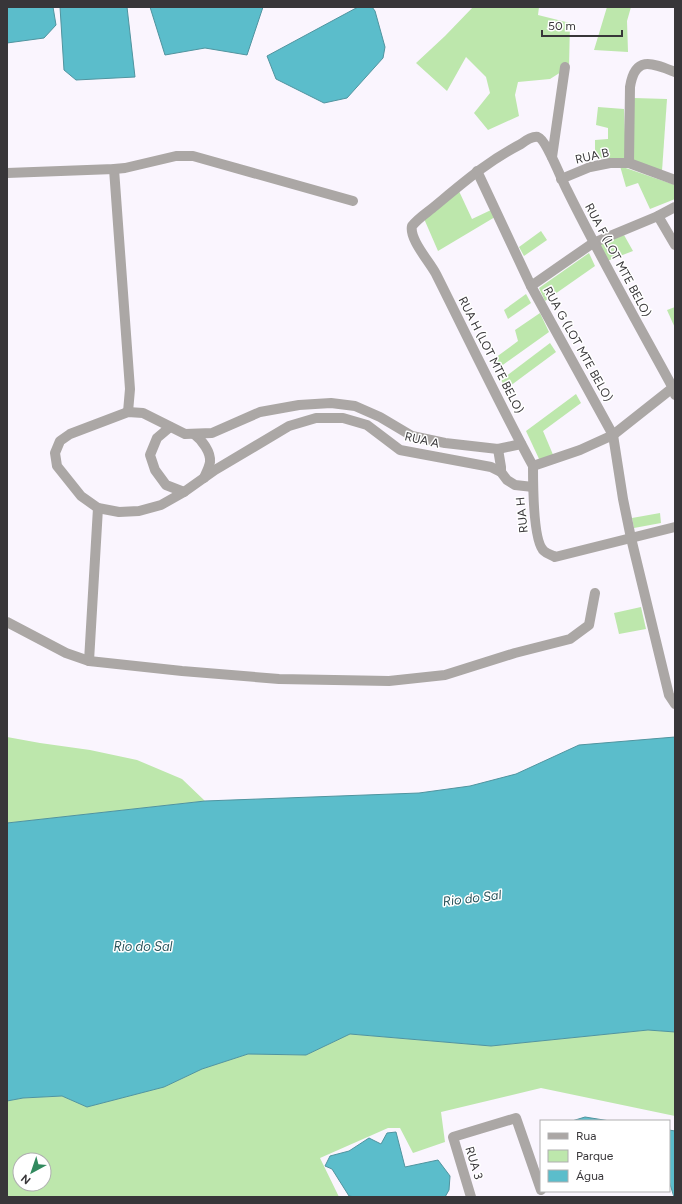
<svg xmlns="http://www.w3.org/2000/svg" width="682" height="1204" font-family="Figtree,sans-serif">
  <rect width="100%" height="100%" fill="#faf5fe"/>
  <g fill="#bde7ac" fill-rule="evenodd">
    <path d="M 473,7 L 539,7 L 538,15 L 570,23 L 569,67 L 550,79 L 518,82 L 515,95 L 519,116 L 488,130 L 474,113 L 490,93 L 486,77 L 466,57 L 447,91 L 416,63 L 445,36 Z"/>
    <path d="M 607,7 L 631,7 L 627,21 L 628,52 L 594,50 Z"/>
    <path d="M 634,98 L 667,99 L 662,171 L 634,161 Z"/>
    <path d="M 598,107 L 624,109 L 626,159 L 595,158 L 595,140 L 608,139 L 608,128 L 596,125 Z"/>
    <path d="M 620,166 L 675,185 L 675,199 L 650,209 L 638,183 L 626,187 Z"/>
    <path d="M 458,189 L 472,219 L 491,210 L 495,217 L 438,251 L 425,221 L 425,211 Z"/>
    <path d="M 541,231 L 547,240 L 524,256 L 519,247 Z"/>
    <path d="M 624,235 L 633,251 L 607,261 L 598,245 Z"/>
    <path d="M 589,253 L 595,266 L 545,301 L 539,288 Z"/>
    <path d="M 526,294 L 531,303 L 508,319 L 504,310 Z"/>
    <path d="M 675,307 L 675,328 L 667,310 Z"/>
    <path d="M 540,313 L 549,332 L 500,367 L 495,358 L 518,341 L 515,330 Z"/>
    <path d="M 550,343 L 556,352 L 506,389 L 501,380 Z"/>
    <path d="M 576,394 L 581,403 L 543,431 L 554,457 L 540,461 L 526,431 Z"/>
    <path d="M 660,513 L 661,523 L 634,528 L 632,518 Z"/>
    <path d="M 641,607 L 646,629 L 619,634 L 614,613 Z"/>
    <path d="M 7,737 L 40,743 L 90,750 L 137,760 L 182,779 L 205,801 L 7,823 Z"/>
    <path d="M 648,1030 L 675,1032 L 675,1116 L 541,1088 L 441,1112 L 445,1142 L 413,1153 L 400,1128 L 388,1128 L 320,1158 L 339,1197 L 7,1197 L 7,1101 L 23,1098 L 62,1096 L 87,1107 L 164,1087 L 202,1069 L 248,1054 L 306,1055 L 350,1034 L 491,1046 ZM 20,1160 L 44,1160 L 44,1184 L 20,1184 Z"/>
  </g>
  <g fill="#5bbdcb" stroke="#50949f">
    <path d="M 7,7 L 53,7 L 56,25 L 44,38 L 7,43 Z"/>
    <path d="M 60,7 L 127,7 L 135,77 L 76,80 L 64,70 Z"/>
    <path d="M 150,7 L 263,7 L 247,55 L 205,48 L 165,55 Z"/>
    <path d="M 358,7 L 372,7 L 375,11 L 385,47 L 383,58 L 347,98 L 324,103 L 276,79 L 267,56 Z"/>
    <path d="M 675,737 L 675,1032 L 648,1030 L 491,1046 L 350,1034 L 306,1055 L 248,1054 L 202,1069 L 164,1087 L 87,1107 L 62,1096 L 23,1098 L 7,1101 L 7,823 L 205,801 L 419,793 L 470,786 L 516,774 L 579,745 Z"/>
    <path d="M 585,1117 L 610,1121 L 572,1121 Z"/>
    <path d="M 669,1130 L 675,1131 L 675,1197 L 674,1197 L 669,1181 Z"/>
    <path d="M 396,1132 L 405,1167 L 438,1160 L 450,1176 L 449,1190 L 445,1197 L 355,1197 L 349,1196 L 332,1169 L 325,1166 L 330,1156 L 349,1151 L 369,1138 L 381,1144 L 387,1133 Z"/>
  </g>
  <g fill="none" stroke-linecap="round" stroke-linejoin="round">
    <g stroke="#aba7a5" stroke-width="10">
      <path d="M 552,157 L 565,67"/>
      <path d="M 629,163 L 630,87 C 635,55 652,63 675,72"/>
      <path d="M 114,169 L 130,389 L 128,412"/>
      <path d="M 477,171 L 531,286 L 613,435 L 623,499 L 631,538 L 669,695 L 675,704"/>
      <path d="M 7,173 L 114,169 L 125,168 L 176,156 L 193,156 L 353,201"/>
      <path d="M 561,179 L 590,167 L 610,163 L 629,163 L 675,180"/>
      <path d="M 658,216 L 675,245"/>
      <path d="M 531,286 L 593,243 L 658,216 L 675,207"/>
      <path d="M 675,395 L 673,388 C 637,322 600,257 567,190 C 562,181 546,139 538,137 C 533,136 525,141 521,144 C 488,161 464,182 435,206 C 428,212 418,218 412,226 C 409,239 429,261 436,274 C 468,338 499,403 533,466 C 533,482 533,542 544,551 C 547,554 552,555 555,557 L 675,527"/>
      <path d="M 170,427 L 157,438 L 150,455 L 155,470 L 166,485 L 184,492"/>
      <path d="M 194,434 C 202,440 211,452 210,462 C 209,468 206,473 204,478"/>
      <path d="M 521,444 L 498,449 L 445,443 L 412,436 L 380,417 L 355,406 L 331,403 L 299,405 L 260,412 L 212,433 L 185,434 L 143,413 L 128,412 L 70,434 L 60,441 L 55,453 L 57,466 L 81,496 L 98,508 L 119,512 L 139,511 L 161,505 L 184,492 L 215,470 L 289,426 L 316,418 L 343,418 L 367,425 L 400,450 L 491,467 L 501,472 L 507,480 L 515,485 L 533,487"/>
      <path d="M 498,449 L 501,467 L 501,472"/>
      <path d="M 533,466 L 580,450 L 613,435 L 675,386"/>
      <path d="M 7,622 L 66,653 L 89,661 L 182,671 L 279,679 L 389,681 L 445,675 L 515,653 L 570,639 L 589,625 L 595,593"/>
      <path d="M 89,661 L 98,508"/>
      <path d="M 471,1197 L 453,1137 L 516,1118 L 541,1190"/>
    </g>
  </g>
  <g text-anchor="middle" dominant-baseline="central" stroke-width="3" stroke-linejoin="round" paint-order="stroke">
    <g font-size="12" fill="#383639" stroke="#fff">
      <text transform="translate(592 156) rotate(-13)">RUA B</text>
      <text transform="translate(618 260) rotate(62)">RUA F (LOT MTE BELO)</text>
      <text transform="translate(578 344) rotate(61)">RUA G (LOT MTE BELO)</text>
      <text transform="translate(491 355) rotate(63)">RUA H (LOT MTE BELO)</text>
      <text transform="translate(422 440) rotate(13)">RUA A</text>
      <text transform="translate(522 515) rotate(-96)">RUA H</text>
      <text transform="translate(474 1163) rotate(73)">RUA 3</text>
    </g>
    <g font-size="13" font-style="italic" fill="#29545b" stroke="#fff">
      <text transform="translate(472 898) rotate(-7)">Rio do Sal</text>
      <text x="143" y="946">Rio do Sal</text>
    </g>
  </g>
  <rect width="682" height="1204" fill="none" stroke="#383639" stroke-width="16"/>
  <rect x="540" y="1120" width="130" height="72" fill="#ffffff" stroke="#afafb0"/>
  <rect x="548" y="1133" width="20" height="6" fill="#aba7a5" stroke="#afafb0"/>
  <text x="576" y="1140" font-size="12" fill="#383639">Rua</text>
  <rect x="548" y="1150" width="20" height="12" fill="#bde7ac" stroke="#afafb0"/>
  <text x="576" y="1160" font-size="12" fill="#383639">Parque</text>
  <rect x="548" y="1170" width="20" height="12" fill="#5bbdcb" stroke="#afafb0"/>
  <text x="576" y="1180" font-size="12" fill="#383639">Água</text>
  <g transform="translate(32 1172) rotate(220)"><circle r="19" fill="#ffffff" stroke="#afafb0"/>
  <path d="M0-3L7 15L0 10L-7 15Z" fill="#31895e"/>
  <text y="-6" font-size="11" font-weight="bold" text-anchor="middle" fill="#383639">N</text>
  </g>
  <path d="M542 30v6h80v-6" fill="none" stroke="#383639" stroke-width="2"/>
  <text x="548" y="30" font-size="12" fill="#383639" stroke="#ffffff" stroke-width="3" paint-order="stroke">50 m</text>
</svg>
